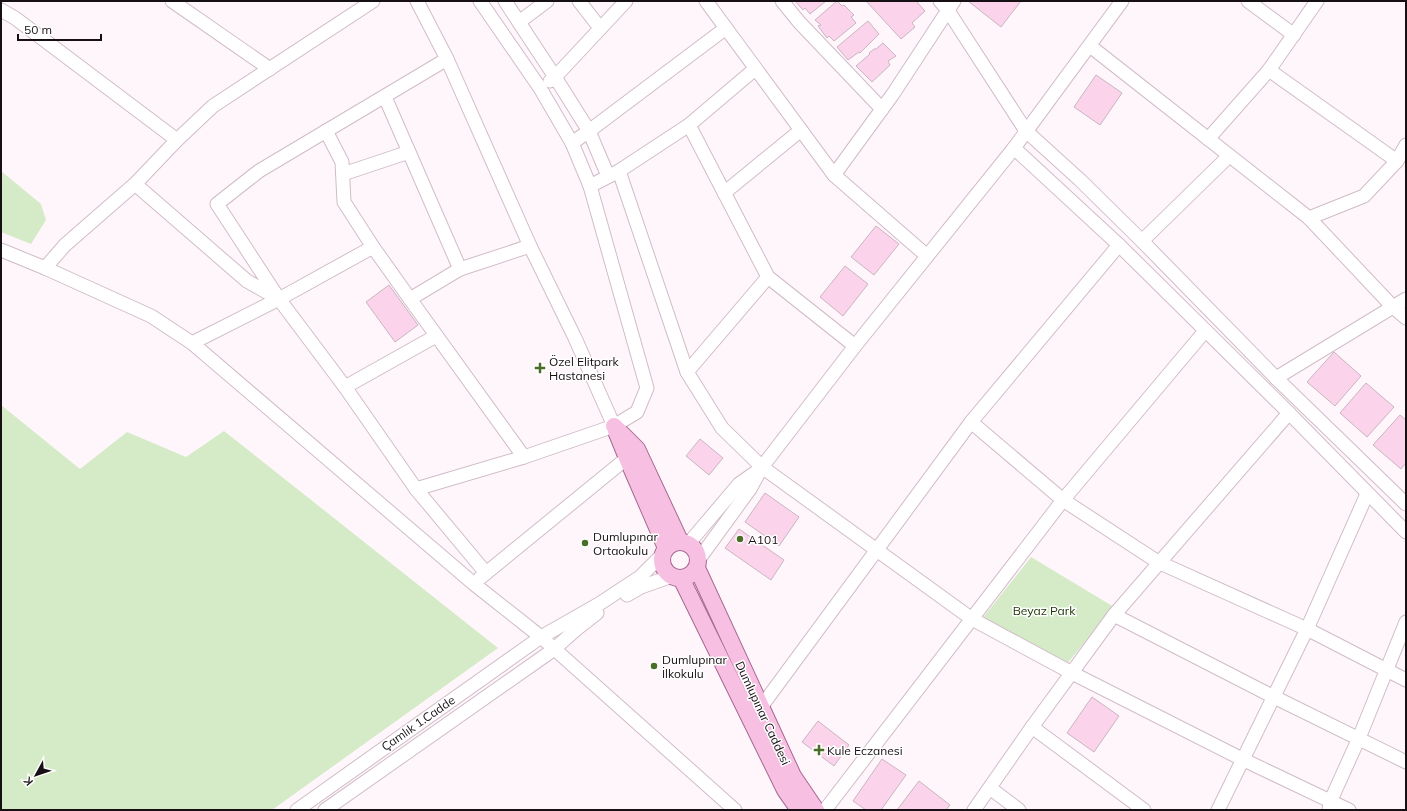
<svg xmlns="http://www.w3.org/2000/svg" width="1407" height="811" font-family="Mulish,sans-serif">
  <rect width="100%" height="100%" fill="#fff6fb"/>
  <g fill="#d5ebc7">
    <path d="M 1,171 L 41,204 L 46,220 L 31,244 L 1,232 Z"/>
    <path d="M 1,405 L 80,469 L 127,432 L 186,457 L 224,431 L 498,648 L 272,810 L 1,810 Z"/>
    <path d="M 1031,557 L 1114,607 L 1066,665 L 981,620 Z"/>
  </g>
  <g fill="#fbd3eb" stroke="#c9b5c1">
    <path d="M 795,1 L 826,1 L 810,14 L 805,8 L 803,10 Z"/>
    <path d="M 837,1 L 842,6 L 844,5 L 854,15 L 851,17 L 856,23 L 834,41 L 829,36 L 827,38 L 818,26 L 821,25 L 815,20 Z"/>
    <path d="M 866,1 L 916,1 L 925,11 L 912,23 L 915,27 L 901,39 Z"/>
    <path d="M 968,1 L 1021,1 L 1001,27 Z"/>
    <path d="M 868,21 L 879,34 L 860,53 L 859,52 L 848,60 L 837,47 Z"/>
    <path d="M 883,43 L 896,56 L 888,61 L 890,65 L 872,82 L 856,66 L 870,54 L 869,53 L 874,49 L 876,49 Z"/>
    <path d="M 1096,75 L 1122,93 L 1100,125 L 1074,107 Z"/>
    <path d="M 876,226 L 899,244 L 874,275 L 851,257 Z"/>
    <path d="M 845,266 L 868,284 L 843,316 L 820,297 Z"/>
    <path d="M 389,285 L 418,325 L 395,342 L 366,302 Z"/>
    <path d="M 1334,352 L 1361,376 L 1335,406 L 1307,382 Z"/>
    <path d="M 1366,383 L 1394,407 L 1367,437 L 1340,413 Z"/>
    <path d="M 1400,415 L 1406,420 L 1406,463 L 1401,469 L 1373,445 Z"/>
    <path d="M 700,439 L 723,458 L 709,475 L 686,456 Z"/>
    <path d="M 765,493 L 799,517 L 779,546 L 745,522 Z"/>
    <path d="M 739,529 L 784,560 L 771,580 L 725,548 Z"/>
    <path d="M 1092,697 L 1119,716 L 1094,752 L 1067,733 Z"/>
    <path d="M 818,721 L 849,745 L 834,766 L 802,742 Z"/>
    <path d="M 882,759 L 906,775 L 881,810 L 866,810 L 853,801 Z"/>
    <path d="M 919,781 L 950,805 L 946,810 L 897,810 Z"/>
  </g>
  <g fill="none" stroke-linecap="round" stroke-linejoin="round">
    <g stroke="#d0bcc8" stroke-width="15">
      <g id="minor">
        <path d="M 172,1 L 270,69"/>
        <path d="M 417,1 L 447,59 L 530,246 L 575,338 L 614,426"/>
        <path d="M 505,1 L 555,77 L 589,131 L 608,176"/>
        <path d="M 579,1 L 600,28"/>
        <path d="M 706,1 L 834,175 L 927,256"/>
        <path d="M 782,1 L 799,22 L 882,109"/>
        <path d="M 940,1 L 947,9 L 1026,131 L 1080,180 L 1142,241 L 1276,378 L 1406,504"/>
        <path d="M 1248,1 L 1294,35"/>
        <path d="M 1,10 L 15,18 L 177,140"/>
        <path d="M 519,22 L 547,1"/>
        <path d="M 1090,46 L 1309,218 L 1393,307 L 1406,318"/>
        <path d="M 447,59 L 259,171 L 217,204 L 279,299 L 345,387 L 416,489 L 486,573"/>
        <path d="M 1269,70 L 1397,161"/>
        <path d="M 550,81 L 555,77 L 626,1"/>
        <path d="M 385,97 L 460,269"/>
        <path d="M 689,125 L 768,277 L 855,346"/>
        <path d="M 326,131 L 342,162 L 344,202 L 373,247 L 410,299 L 524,457"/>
        <path d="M 1208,139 L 1269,70 L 1317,1"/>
        <path d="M 572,143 L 589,131 L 726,28"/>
        <path d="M 1014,148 L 1119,245 L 1289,413 L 1406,532"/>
        <path d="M 619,171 L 687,372 L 722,428 L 762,467 L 972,619 L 1072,673 L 1244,760 L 1349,810"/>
        <path d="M 343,174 L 409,152"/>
        <path d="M 834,175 L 893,94 L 954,1"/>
        <path d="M 135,184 L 247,281 L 277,298"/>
        <path d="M 590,186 L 619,171 L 689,125 L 755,69"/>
        <path d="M 724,193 L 801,130"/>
        <path d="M 1309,218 L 1364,196 L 1397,161 L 1406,145"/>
        <path d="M 1142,241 L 1229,156"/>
        <path d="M 1,250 L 45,268 L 151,316 L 192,343 L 474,584 L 541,637 L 735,810"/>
        <path d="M 45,268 L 65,245 L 135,184 L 177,140 L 213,106 L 373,1"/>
        <path d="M 410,299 L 460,269 L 530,246"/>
        <path d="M 192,343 L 279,299 L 373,247"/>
        <path d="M 687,372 L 768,277"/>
        <path d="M 1276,378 L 1406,299"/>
        <path d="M 345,387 L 436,336"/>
        <path d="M 971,422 L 1063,500 L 1158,562 L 1307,629 L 1406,680"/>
        <path d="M 416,489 L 524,457 L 614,426 L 637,412 L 647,388 L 590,186 L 572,143 L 540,88 L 480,1"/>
        <path d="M 689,543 L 739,484 L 759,470"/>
        <path d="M 699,559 L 750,489 L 762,467 L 855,346 L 1014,148 L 1122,1"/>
        <path d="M 480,578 L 627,458"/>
        <path d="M 627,595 L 641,587 L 672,576"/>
        <path d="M 1114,615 L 1274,697 L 1406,762"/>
        <path d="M 761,707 L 971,422 L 1119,245"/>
        <path d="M 1032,727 L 1144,810"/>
        <path d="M 990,788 L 1019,810"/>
        <path d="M 297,810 L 541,637 L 599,604 L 640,577 L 662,555"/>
        <path d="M 325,810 L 553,650 L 579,627 L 597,613"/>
        <path d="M 825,810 L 1063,500 L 1205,331"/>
        <path d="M 974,810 L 1032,727 L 1114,615 L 1289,413"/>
        <path d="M 1218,810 L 1307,629 L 1367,494"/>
        <path d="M 1329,810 L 1330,802 L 1359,738 L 1406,622"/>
      </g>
    </g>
    <g stroke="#a5678e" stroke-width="18">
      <g id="major">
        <path d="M 614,426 L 637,449 L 680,541"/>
        <path d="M 616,431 L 627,458 L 666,548"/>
        <circle cx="680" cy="560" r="18"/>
        <path d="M 697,568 L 793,776 L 816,810"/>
        <path d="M 681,578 L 785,790 L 799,810"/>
      </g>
    </g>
    <use href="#minor" stroke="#fff" stroke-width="13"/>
    <use href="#major" stroke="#f7c0e3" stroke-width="16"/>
  </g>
  <g fill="#486e28" stroke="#fff" stroke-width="1.5">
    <path d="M538 362h4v4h4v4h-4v4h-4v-4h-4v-4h4z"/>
    <circle cx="740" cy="539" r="4"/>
    <circle cx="585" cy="543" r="4"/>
    <circle cx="654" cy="666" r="4"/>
    <path d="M817 744h4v4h4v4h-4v4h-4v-4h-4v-4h4z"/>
  </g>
  <g text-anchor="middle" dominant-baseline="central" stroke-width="3" stroke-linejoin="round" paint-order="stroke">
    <g font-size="12" fill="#160f13" stroke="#fff" text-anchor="start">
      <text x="549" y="361">Özel Elitpark<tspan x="549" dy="14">Hastanesi</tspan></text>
      <text x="593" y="536">Dumlupınar<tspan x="593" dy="14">Ortaokulu</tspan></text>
      <text x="748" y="539">A101</text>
      <text x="662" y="659">Dumlupınar<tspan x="662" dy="14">İlkokulu</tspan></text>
      <text x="827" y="750">Kule Eczanesi</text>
    </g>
    <g font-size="12" fill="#193101" stroke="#fff">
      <text x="1044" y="610">Beyaz Park</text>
    </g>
    <g font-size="12" fill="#160f13" stroke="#fff">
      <text transform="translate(763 713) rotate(65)">Dumlupınar Caddesi</text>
      <text transform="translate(418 723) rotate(-35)">Çamlık 1.Cadde</text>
    </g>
  </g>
  <rect width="1407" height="811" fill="none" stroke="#160f13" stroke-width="4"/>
  <g transform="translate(36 775) rotate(230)" stroke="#ffffff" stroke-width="3" paint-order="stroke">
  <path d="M0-3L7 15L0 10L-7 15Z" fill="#160f13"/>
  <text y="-6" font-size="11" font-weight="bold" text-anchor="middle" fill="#160f13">K</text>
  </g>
  <path d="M18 34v6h83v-6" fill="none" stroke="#160f13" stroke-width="2"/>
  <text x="24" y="34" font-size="12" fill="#160f13" stroke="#ffffff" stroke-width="3" paint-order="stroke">50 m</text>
</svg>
